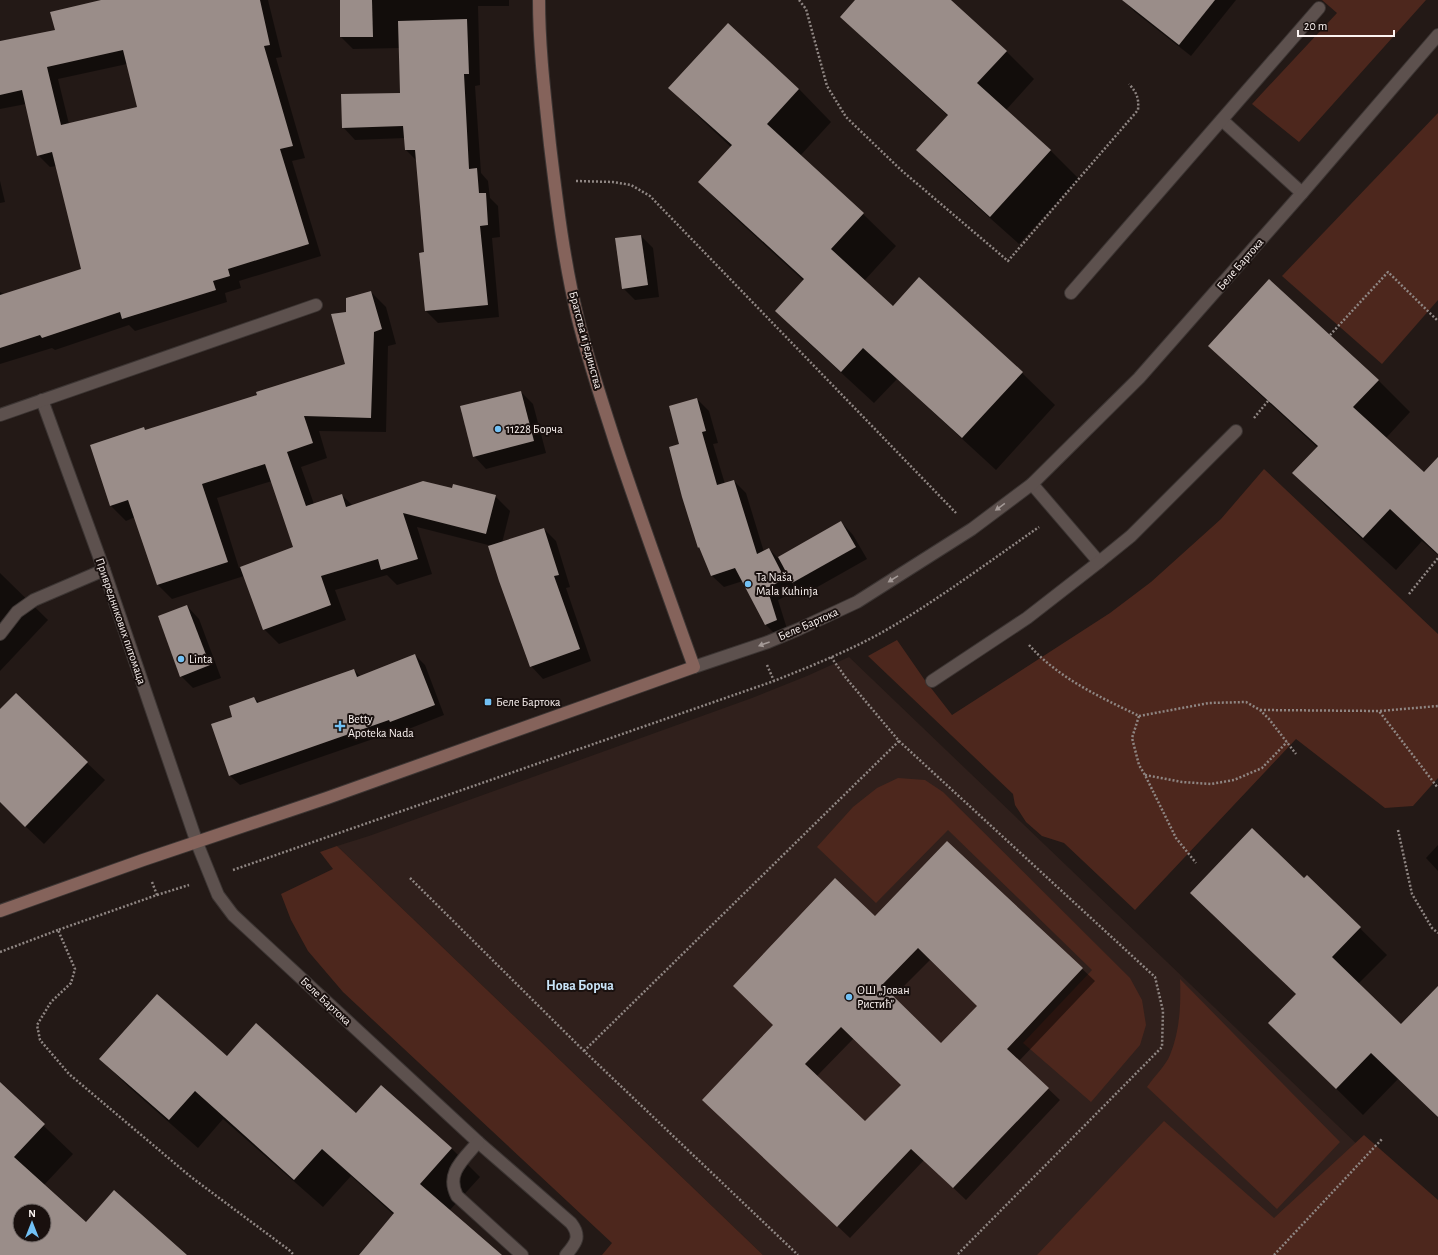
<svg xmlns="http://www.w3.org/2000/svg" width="1438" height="1255" font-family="'Alegreya Sans',sans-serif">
  <rect width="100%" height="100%" fill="#231916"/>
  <path fill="#30201c" d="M 849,657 L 1361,1148 L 1259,1255 L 763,1255 L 337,846 L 369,836 L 752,698 L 807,676 Z"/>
  <g fill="#4d271d">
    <path d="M 1322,0 L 1426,0 L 1299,142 L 1252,104 L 1337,13 Z"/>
    <path d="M 1438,113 L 1438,300 L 1382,364 L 1282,276 Z"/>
    <path d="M 1264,469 L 1438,634 L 1438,778 L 1413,806 L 1385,808 L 1296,739 L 1135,910 L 1064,843 L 1042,836 L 1026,822 L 1015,805 L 1013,794 L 868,656 L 897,640 L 924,679 L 952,715 L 1110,613 L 1151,582 L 1221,519 Z"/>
    <path d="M 898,778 L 925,780 L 943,792 L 1130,978 L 1142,1000 L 1146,1025 L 1140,1045 L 1091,1102 L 1023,1043 L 1092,970 L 948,830 L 876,903 L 817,847 L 853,807 L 877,788 Z"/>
    <path d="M 337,846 L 763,1255 L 602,1255 L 612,1243 L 343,992 L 308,951 L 291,920 L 281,894 L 333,869 L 320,852 Z"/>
    <path d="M 1180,979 L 1340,1142 L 1277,1209 L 1147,1087 C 1153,1078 1166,1065 1170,1055 C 1180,1031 1181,1004 1180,979 Z"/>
    <path d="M 1164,1121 L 1274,1218 L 1364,1135 L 1438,1200 L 1438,1255 L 1037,1255 Z"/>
  </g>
  <g fill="#0007" fill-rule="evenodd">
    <path d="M 106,0 L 268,0 L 282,57 L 276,58 L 305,158 L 292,161 L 321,256 L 239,281 L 241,288 L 225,293 L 227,302 L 135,331 L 129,325 L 55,350 L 52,348 L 0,364 L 0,292 L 5,295 L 82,270 L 57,166 L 50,167 L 38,155 L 26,104 L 0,109 L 0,41 L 56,31 ZM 127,64 L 138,108 L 69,124 L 58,79 Z"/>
    <path d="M 341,0 L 509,0 L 509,6 L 478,6 L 480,85 L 475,86 L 481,173 L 488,181 L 490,198 L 498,206 L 500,237 L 492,238 L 499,317 L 438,323 L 426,311 L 425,253 L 417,161 L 406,150 L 405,138 L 355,140 L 343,127 L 401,94 L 400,48 L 353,49 L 341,37 Z"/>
    <path d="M 857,0 L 949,0 L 1006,51 L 1034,79 L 1006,110 L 1051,151 L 1079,179 L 1019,244 L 945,178 L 917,150 L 948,116 L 870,45 L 842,17 Z"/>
    <path d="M 1123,0 L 1236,0 L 1191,56 L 1135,12 Z"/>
    <path d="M 728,25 L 799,89 L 831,122 L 800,156 L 863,214 L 896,246 L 864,281 L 893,307 L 919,279 L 1022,373 L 1055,405 L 996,470 L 897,379 L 874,403 L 809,343 L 776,311 L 804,281 L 732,215 L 699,182 L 731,147 L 702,120 L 670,88 Z"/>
    <path d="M 0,181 L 5,202 L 0,203 Z"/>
    <path d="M 641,236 L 653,248 L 659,297 L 635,300 L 623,288 Z"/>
    <path d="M 371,292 L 386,307 L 396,344 L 388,346 L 386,432 L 319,431 L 327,458 L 301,467 L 314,504 L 342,495 L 353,506 L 453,489 L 495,496 L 510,511 L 502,543 L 544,529 L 556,541 L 570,587 L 566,588 L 591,661 L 543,679 L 531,666 L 492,546 L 417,527 L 432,574 L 397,585 L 387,575 L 335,590 L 346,620 L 279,644 L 264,629 L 244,576 L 172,599 L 157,584 L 135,517 L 126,521 L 111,506 L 143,428 L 146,431 L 258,395 L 346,364 L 347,313 ZM 272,481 L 295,548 L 239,568 L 217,498 Z"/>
    <path d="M 1210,346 L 1378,380 L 1410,412 L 1386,438 L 1424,473 L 1438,459 L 1438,555 L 1422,541 L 1396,570 L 1326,506 L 1294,473 L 1318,448 L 1242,378 Z"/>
    <path d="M 521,392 L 533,404 L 546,453 L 486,469 L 474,456 Z"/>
    <path d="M 697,399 L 709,411 L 718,443 L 713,444 L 725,484 L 734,481 L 746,493 L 764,552 L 769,549 L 781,561 L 841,522 L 853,535 L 867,559 L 805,594 L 792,582 L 796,591 L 778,600 L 788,632 L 778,637 L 766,625 L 743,581 L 724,587 L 711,575 L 702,551 L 699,547 L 681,445 Z"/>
    <path d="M 0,573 L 48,620 L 0,671 Z"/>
    <path d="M 187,606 L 199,619 L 221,678 L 193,688 L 181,676 Z"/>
    <path d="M 415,655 L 425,665 L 444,715 L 401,732 L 399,730 L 240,785 L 229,775 L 233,717 L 254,698 L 260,703 L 354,670 L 361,677 Z"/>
    <path d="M 0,710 L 87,763 L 105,780 L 44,844 L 0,802 Z"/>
    <path d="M 947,842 L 1095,981 L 1019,1061 L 1060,1100 L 966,1200 L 924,1160 L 850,1238 L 716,1112 L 775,1025 ZM 930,960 L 978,1006 L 941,1044 L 893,997 ZM 854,1038 L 902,1085 L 865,1123 L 817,1076 Z"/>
    <path d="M 1438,845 L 1438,871 L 1426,858 Z"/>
    <path d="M 1307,876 L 1387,955 L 1358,984 L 1401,1025 L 1438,992 L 1438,1117 L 1398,1079 L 1363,1115 L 1297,1050 L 1297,995 L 1304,879 Z"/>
    <path d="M 227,1057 L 356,1114 L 381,1086 L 452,1149 L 480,1177 L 449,1211 L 501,1255 L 366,1255 L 394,1215 L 351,1176 L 323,1207 L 223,1119 L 198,1148 L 129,1087 L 100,1059 Z"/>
    <path d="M 0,1084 L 73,1154 L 44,1185 L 86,1224 L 185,1255 L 0,1255 ZM 20,1211 L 44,1211 L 44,1235 L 20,1235 Z"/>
  </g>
  <g fill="#9a8d89" fill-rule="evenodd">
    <path d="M 101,0 L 260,0 L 270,45 L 264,46 L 293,146 L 280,149 L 309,244 L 228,269 L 230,276 L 213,281 L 216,290 L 122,319 L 120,312 L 42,338 L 40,335 L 0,348 L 0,295 L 81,269 L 52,152 L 37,156 L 22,90 L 0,95 L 0,41 L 55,30 L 50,12 ZM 123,50 L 137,107 L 61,125 L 47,67 Z"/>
    <path d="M 340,0 L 372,0 L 373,37 L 340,37 Z"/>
    <path d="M 855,0 L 951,0 L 1007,51 L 977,83 L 1051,150 L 990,217 L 916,150 L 948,115 L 840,17 Z"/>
    <path d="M 1122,0 L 1215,0 L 1179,45 Z"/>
    <path d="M 467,19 L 469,74 L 464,74 L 469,169 L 477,168 L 479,193 L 486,193 L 488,225 L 480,226 L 488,305 L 425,311 L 419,253 L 424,252 L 415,150 L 405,150 L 403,126 L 342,128 L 341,94 L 400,93 L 398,21 Z"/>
    <path d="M 728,23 L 799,89 L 767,124 L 864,213 L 831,249 L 893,306 L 919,277 L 1023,372 L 962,438 L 863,348 L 841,372 L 775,311 L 804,279 L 698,182 L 732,145 L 668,88 Z"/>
    <path d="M 641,235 L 648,285 L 622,289 L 615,238 Z"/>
    <path d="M 1269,279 L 1379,380 L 1353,407 L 1424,472 L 1438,457 L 1438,554 L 1390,509 L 1363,538 L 1292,473 L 1318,446 L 1208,346 Z"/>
    <path d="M 371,291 L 382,329 L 374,332 L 371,418 L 304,416 L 313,443 L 287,452 L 306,506 L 342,494 L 346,507 L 423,481 L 452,488 L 453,484 L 496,495 L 486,534 L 403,513 L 418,559 L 381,570 L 378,559 L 321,576 L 331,605 L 263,630 L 240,567 L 293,547 L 265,464 L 202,484 L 228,562 L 157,585 L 128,500 L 110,506 L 90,445 L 144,427 L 145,430 L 257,395 L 256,392 L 345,364 L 331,314 L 346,312 L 346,298 Z"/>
    <path d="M 521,391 L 534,441 L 473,457 L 460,406 Z"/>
    <path d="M 697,398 L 706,431 L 702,432 L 717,485 L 734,480 L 757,554 L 769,548 L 785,579 L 767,588 L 777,620 L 765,625 L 735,568 L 711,576 L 699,547 L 698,548 L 682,497 L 669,447 L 679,444 L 669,406 Z"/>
    <path d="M 841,521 L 856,547 L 792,583 L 778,557 Z"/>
    <path d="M 544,528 L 559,575 L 554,576 L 580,649 L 530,667 L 499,581 L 488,546 Z"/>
    <path d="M 187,605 L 210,665 L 180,677 L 158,616 Z"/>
    <path d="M 415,654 L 435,705 L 390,722 L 389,720 L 229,776 L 211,724 L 232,717 L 229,706 L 254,697 L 257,703 L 354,669 L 357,677 Z"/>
    <path d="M 16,693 L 88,762 L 25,827 L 0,802 L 0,709 Z"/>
    <path d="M 1252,828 L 1304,878 L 1307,875 L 1361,927 L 1332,957 L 1401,1024 L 1438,986 L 1438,1117 L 1371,1053 L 1336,1089 L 1268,1023 L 1296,994 L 1190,893 Z"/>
    <path d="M 947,841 L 1083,968 L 1007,1049 L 1049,1088 L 953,1188 L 911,1149 L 837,1227 L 702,1100 L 773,1025 L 733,986 L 835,878 L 875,916 ZM 918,948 L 977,1006 L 941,1043 L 882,985 ZM 841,1027 L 901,1085 L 865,1121 L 805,1064 Z"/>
    <path d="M 157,994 L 227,1056 L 256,1023 L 356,1113 L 381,1085 L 452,1148 L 420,1184 L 502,1255 L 359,1255 L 394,1213 L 322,1149 L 294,1180 L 195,1091 L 169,1120 L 99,1059 Z"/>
    <path d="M 0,1082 L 45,1124 L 14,1157 L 86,1222 L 114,1190 L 187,1255 L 0,1255 ZM 20,1211 L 44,1211 L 44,1235 L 20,1235 Z"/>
  </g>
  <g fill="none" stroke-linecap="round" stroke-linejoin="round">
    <g stroke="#3c3533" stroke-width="14">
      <g id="lane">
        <path d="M 1222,120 L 1302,193"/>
        <path d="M 1071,293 L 1319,8"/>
        <path d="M 1032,484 L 1099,562"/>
        <path d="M 0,634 L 17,612 L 34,600 L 104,570"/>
        <path d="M 932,681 L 1027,618 L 1099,562 L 1131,536 L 1236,431"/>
        <path d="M 197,843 L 218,895 L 233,915 L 478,1142 L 571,1223 C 582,1237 575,1244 566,1255"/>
        <path d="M 478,1142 C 464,1159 445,1173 457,1196 L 522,1255"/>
      </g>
    </g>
    <g stroke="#3c3533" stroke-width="14">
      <g id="street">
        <path d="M 42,400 L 104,570 L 197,843"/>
        <path d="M 0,415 L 316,305"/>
        <path d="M 694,667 L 768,642 L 799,629 L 857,602 L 972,529 L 1032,484 L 1139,378 L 1302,193 L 1438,35"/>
      </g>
    </g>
    <g stroke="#3c3533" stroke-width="14">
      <path id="secondary" d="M 0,911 L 143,860 L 327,798 L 694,667 C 667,592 640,517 615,442 C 602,401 588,360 578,319 C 564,262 557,203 550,145 C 545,97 539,48 539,0"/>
    </g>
    <g stroke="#8f8683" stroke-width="2.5" stroke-dasharray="2 2" stroke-linecap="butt">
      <path d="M 799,0 L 806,9 L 827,86 L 846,117 L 901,170 L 1008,261 L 1138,110 C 1139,98 1137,93 1129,84"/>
      <path d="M 576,181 L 613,182 L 631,185 L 650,196 L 956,513"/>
      <path d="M 1330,335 L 1388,272 L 1438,321"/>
      <path d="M 1254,418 L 1268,401"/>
      <path d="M 1409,594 L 1438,558"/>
      <path d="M 1029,645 C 1058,678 1100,697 1139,716 L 1132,738 L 1139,765 L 1145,775 L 1176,838 L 1196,863"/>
      <path d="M 831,657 L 846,678 L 899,741 L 1155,977 L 1163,1011 L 1162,1047 L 957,1255"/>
      <path d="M 767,665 L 774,681"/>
      <path d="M 1260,710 L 1379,711 L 1438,788"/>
      <path d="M 1380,711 L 1438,706"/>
      <path d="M 1139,716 L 1209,703 L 1246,702 L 1260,710 L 1269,719 L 1296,754"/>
      <path d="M 1145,775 L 1182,782 L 1211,784 L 1234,780 L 1262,768 L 1287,742"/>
      <path d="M 1398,830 L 1412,894 L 1432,928 L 1438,933"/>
      <path d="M 233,870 L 774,681 C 816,664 859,647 898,623 C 947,593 993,559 1039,527"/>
      <path d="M 410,878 L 584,1051 L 798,1255"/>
      <path d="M 152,882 L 157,895 L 58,930 L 75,969 L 71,983 L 51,1002 L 37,1025 L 40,1040 L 69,1074 L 191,1177 L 289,1250 L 294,1255"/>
      <path d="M 157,895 L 189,885"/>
      <path d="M 0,952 L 58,930"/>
      <path d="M 584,1051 L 899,741"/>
      <path d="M 1274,1255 L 1382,1139"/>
    </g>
    <use href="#lane" stroke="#5d514e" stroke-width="12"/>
    <use href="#street" stroke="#5d514e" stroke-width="12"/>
    <use href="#secondary" stroke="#85635b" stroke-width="12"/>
  </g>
  <defs><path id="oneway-solid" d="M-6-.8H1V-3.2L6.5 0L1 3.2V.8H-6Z"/></defs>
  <g fill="#a49a97">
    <use href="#oneway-solid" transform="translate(1000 507) rotate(144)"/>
    <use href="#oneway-solid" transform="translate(893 579) rotate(148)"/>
    <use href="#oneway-solid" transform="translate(764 644) rotate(160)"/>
  </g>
  <g fill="#72c1f5" stroke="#19100e" stroke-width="1.5">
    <circle cx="498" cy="429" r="4"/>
    <circle cx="748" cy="584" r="4"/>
    <circle cx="181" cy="659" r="4"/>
    <rect x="484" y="698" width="8" height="8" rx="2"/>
    <path d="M338 720h4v4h4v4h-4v4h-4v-4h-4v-4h4z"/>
    <circle cx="849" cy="997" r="4"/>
  </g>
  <g text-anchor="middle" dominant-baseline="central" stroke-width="4" stroke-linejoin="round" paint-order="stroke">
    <g font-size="12" fill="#fbf3f1" stroke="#19100e">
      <text transform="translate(1240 264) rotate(-49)">Беле Бартока</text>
      <text transform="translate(586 340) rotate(75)">Братства и јединства</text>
      <text transform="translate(121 621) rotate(71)">Привредникових питомаца</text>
      <text transform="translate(808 624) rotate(-24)">Беле Бартока</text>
      <text transform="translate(326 1001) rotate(43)">Беле Бартока</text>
    </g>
    <g font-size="12" fill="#fbf3f1" stroke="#19100e" text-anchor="start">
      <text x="506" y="429">11228 Борча</text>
      <text x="756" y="577">Ta Naša<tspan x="756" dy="14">Mala Kuhinja</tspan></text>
      <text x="189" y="659">Linta</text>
      <text x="496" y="702">Беле Бартока</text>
      <text x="348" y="719">Betty<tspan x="348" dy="14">Apoteka Nada</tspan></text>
      <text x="857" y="990">ОШ „Јован<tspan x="857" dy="14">Ристић”</tspan></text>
    </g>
    <g font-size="14" font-weight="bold" fill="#c9e4f8" stroke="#19100e">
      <text x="580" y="986">Нова Борча</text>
    </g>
  </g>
  <g transform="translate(32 1223)"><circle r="19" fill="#19100e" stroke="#736b69"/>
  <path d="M0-3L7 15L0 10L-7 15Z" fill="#72c1f5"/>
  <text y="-6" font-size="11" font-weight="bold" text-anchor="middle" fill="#fbf3f1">N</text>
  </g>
  <path d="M1298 30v6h96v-6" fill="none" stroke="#fbf3f1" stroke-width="2"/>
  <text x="1304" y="30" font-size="12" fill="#fbf3f1" stroke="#19100e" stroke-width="3" paint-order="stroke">20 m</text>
</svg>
